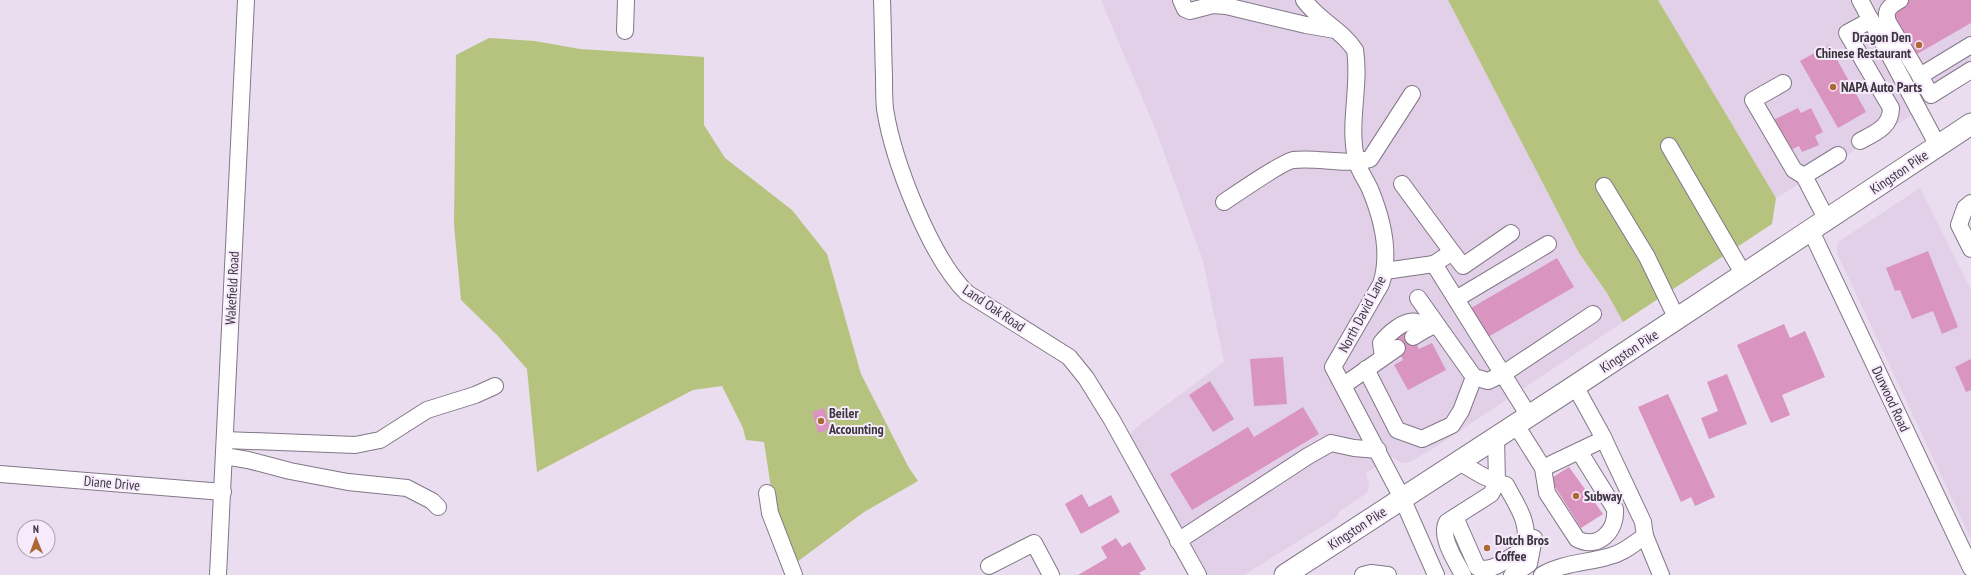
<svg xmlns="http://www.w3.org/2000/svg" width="1971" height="575" font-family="'PT Sans Narrow',sans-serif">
  <rect width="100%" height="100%" fill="#eaddef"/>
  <g fill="#e1d0e8">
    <path d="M 1101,0 L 1448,0 L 1579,253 L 1607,293 L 1623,322 L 1434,448 L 1410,462 L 1402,463 L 1393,457 L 1366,473 L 1369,485 L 1367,493 L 1340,511 L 1337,517 L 1244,575 L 1204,575 L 1130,443 L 1130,435 L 1138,426 L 1224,362 L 1203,261 L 1157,133 Z"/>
    <path d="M 1658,0 L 1971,0 L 1971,79 L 1776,198 Z"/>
    <path d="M 1920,188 L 1971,290 L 1971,539 L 1837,253 L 1838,242 Z"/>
  </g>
  <g fill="#b5c37e">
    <path d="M 1448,0 L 1658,0 L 1776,198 L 1772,224 L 1623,322 L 1607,293 L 1579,253 Z"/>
    <path d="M 489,38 L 535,41 L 580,49 L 704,57 L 704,125 L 725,158 L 792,210 L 827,254 L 861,374 L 909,468 L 918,481 L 864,512 L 797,562 L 773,501 L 764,442 L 746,440 L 743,428 L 722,386 L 693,390 L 537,472 L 527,369 L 497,335 L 461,300 L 454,225 L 456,55 Z"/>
  </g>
  <g fill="#d995bf">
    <path d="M 1908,0 L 1971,0 L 1971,23 L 1917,54 L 1891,10 Z"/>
    <path d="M 1829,45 L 1866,112 L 1838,128 L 1800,61 Z"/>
    <path d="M 1798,108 L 1801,113 L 1811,108 L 1823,132 L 1815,136 L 1819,145 L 1802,152 L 1799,146 L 1786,152 L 1771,121 Z"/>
    <path d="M 1928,251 L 1958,327 L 1942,334 L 1933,311 L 1912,319 L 1900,290 L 1895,291 L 1886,268 Z"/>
    <path d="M 1557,258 L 1574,287 L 1488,337 L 1471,308 Z"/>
    <path d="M 1784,324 L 1790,338 L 1805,331 L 1825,377 L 1782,395 L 1790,415 L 1771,423 L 1737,345 Z"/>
    <path d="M 1407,326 L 1419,349 L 1432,343 L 1446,370 L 1408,390 L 1394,365 L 1403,360 L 1390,335 Z"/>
    <path d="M 1283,357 L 1287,404 L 1254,406 L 1250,359 Z"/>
    <path d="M 1971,359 L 1971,390 L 1966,392 L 1955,367 Z"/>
    <path d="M 1727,374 L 1747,424 L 1709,439 L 1701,418 L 1718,411 L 1707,382 Z"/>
    <path d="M 1210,381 L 1234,419 L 1213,432 L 1189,395 Z"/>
    <path d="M 1668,394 L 1715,497 L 1695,506 L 1691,497 L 1681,502 L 1638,407 Z"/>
    <path d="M 1303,407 L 1319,434 L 1192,510 L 1170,474 L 1248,427 L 1254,437 Z"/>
    <path d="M 824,408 L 831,429 L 818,433 L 812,412 Z"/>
    <path d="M 1569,467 L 1603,514 L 1581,528 L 1550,479 Z"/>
    <path d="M 1082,494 L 1089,507 L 1111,495 L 1120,512 L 1081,534 L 1065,504 Z"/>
    <path d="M 1116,538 L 1122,547 L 1130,542 L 1146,569 L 1139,573 L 1141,575 L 1078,575 L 1107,558 L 1101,547 Z"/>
  </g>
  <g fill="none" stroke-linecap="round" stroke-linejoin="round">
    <g stroke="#827787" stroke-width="18">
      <g id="minor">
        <path d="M 882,0 C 883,25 883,51 884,76 C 884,87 884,99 885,109 C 893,160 930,257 967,293 L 1069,357 L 1086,378 L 1112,420 L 1198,575"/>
        <path d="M 1181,0 L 1185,9 L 1190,11 L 1213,5 L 1226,6 L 1306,25 L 1335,30"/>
        <path d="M 1304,0 C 1318,20 1342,30 1355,50 C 1361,87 1347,125 1357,162 C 1359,171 1366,180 1370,189 C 1382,218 1391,254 1381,284 L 1333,367 L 1402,498 L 1436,575"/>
        <path d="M 1860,0 L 1938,146"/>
        <path d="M 1900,0 C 1890,6 1884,10 1888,22 L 1920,76"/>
        <path d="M 625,31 L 626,0"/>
        <path d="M 1971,45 L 1920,76 L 1931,95 L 1971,70"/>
        <path d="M 1783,83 L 1753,100 L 1794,170 L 1804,176 L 1827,220"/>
        <path d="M 1860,141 C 1875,133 1891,127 1891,108 L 1847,33 L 1871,20"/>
        <path d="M 1669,146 L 1744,275"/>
        <path d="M 1804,176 L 1838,155"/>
        <path d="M 1402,184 L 1452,252 L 1434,264 L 1529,416"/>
        <path d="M 1604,186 L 1647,257 L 1677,319"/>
        <path d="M 1224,202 C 1236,194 1282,162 1293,160 C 1319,157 1345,166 1370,159 L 1412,94"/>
        <path d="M 1971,203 L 1965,208 L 1959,225 L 1971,249"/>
        <path d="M 1811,231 L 1971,568"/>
        <path d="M 1452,252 L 1463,266 L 1511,233"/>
        <path d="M 1385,271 L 1434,264"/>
        <path d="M 1418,298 L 1474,377 L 1488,381 L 1503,374 L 1593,314"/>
        <path d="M 1456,299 L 1548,244"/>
        <path d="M 1413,337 L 1428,328"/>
        <path d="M 1383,357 L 1381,343 C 1388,334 1404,319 1417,322 C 1421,323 1425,327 1428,328 L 1436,324"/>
        <path d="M 1366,369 L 1397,430 L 1422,439 L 1452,425 L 1461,411 L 1474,377"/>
        <path d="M 1344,385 L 1397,348"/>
        <path d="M 1516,425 L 1543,468 L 1547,493 L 1577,539 C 1598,550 1617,531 1615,509 L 1579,451"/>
        <path d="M 225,440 L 355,445 L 380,440 L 427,410 L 475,395 L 495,386"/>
        <path d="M 224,456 L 248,460 L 290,471 L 348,482 L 407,488 L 432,501 L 438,507"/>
        <path d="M 1459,462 L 1483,476 L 1505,485"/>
        <path d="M 1543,468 L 1604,439"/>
        <path d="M 0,474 L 223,492"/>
        <path d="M 767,493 L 770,513 L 794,575"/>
        <path d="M 1455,517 L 1477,567 C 1493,575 1509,555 1524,550 C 1531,523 1518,508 1506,485"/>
        <path d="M 1645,536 L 1661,575"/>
        <path d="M 1178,541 L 1308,456 L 1331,443 L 1354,448 L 1378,450"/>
        <path d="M 989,566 L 1034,543 L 1051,575"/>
        <path d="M 218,575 L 246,0"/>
        <path d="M 1363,575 L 1371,573 L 1388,575"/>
        <path d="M 1463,575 C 1456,561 1439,537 1447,522 L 1491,494 L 1497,483 L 1496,437"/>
        <path d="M 1512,575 L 1529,564 L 1534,538"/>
        <path d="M 1542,575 C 1562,563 1586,563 1607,557 C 1622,554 1633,544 1645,536 L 1643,522 L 1602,435 L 1575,386"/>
      </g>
    </g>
    <g stroke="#827787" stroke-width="23">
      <path id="major" d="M 1285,575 L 1575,386 L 1971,124"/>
    </g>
    <use href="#minor" stroke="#fff" stroke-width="16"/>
    <use href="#major" stroke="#fff" stroke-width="21"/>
  </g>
  <g fill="#ab6935" stroke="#f7eafc" stroke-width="1.5">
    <circle cx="1919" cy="45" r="4"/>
    <circle cx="1833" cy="87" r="4"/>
    <circle cx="821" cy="421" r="4"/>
    <circle cx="1576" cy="496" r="4"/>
    <circle cx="1487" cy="548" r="4"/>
  </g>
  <g text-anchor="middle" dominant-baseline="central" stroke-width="4" stroke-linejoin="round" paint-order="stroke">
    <g font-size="14" font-weight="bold" fill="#3b363d" stroke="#f7eafc" text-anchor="start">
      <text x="1911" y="37" text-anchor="end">Dragon Den<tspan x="1911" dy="16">Chinese Restaurant</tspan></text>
      <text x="1841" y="87">NAPA Auto Parts</text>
      <text x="829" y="413">Beiler<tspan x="829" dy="16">Accounting</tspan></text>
      <text x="1584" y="496">Subway</text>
      <text x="1495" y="540">Dutch Bros<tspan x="1495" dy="16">Coffee</tspan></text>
    </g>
    <g font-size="14" fill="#3b363d" stroke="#f7eafc">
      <text transform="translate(1899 172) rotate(-34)">Kingston Pike</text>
      <text transform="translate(232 288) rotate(-87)">Wakefield Road</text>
      <text transform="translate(994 308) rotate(34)">Land Oak Road</text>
      <text transform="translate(1362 314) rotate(-62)">North David Lane</text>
      <text transform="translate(1629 351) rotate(-33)">Kingston Pike</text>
      <text transform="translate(1891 399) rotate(65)">Durwood Road</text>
      <text transform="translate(112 483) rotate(5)">Diane Drive</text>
      <text transform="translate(1357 528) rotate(-33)">Kingston Pike</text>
    </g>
  </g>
  <g transform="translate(36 539) rotate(359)"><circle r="19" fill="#f7eafc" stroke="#aca2b0"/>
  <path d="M0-3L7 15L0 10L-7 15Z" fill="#ab6935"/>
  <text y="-6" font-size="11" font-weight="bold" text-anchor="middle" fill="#3b363d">N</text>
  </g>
</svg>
